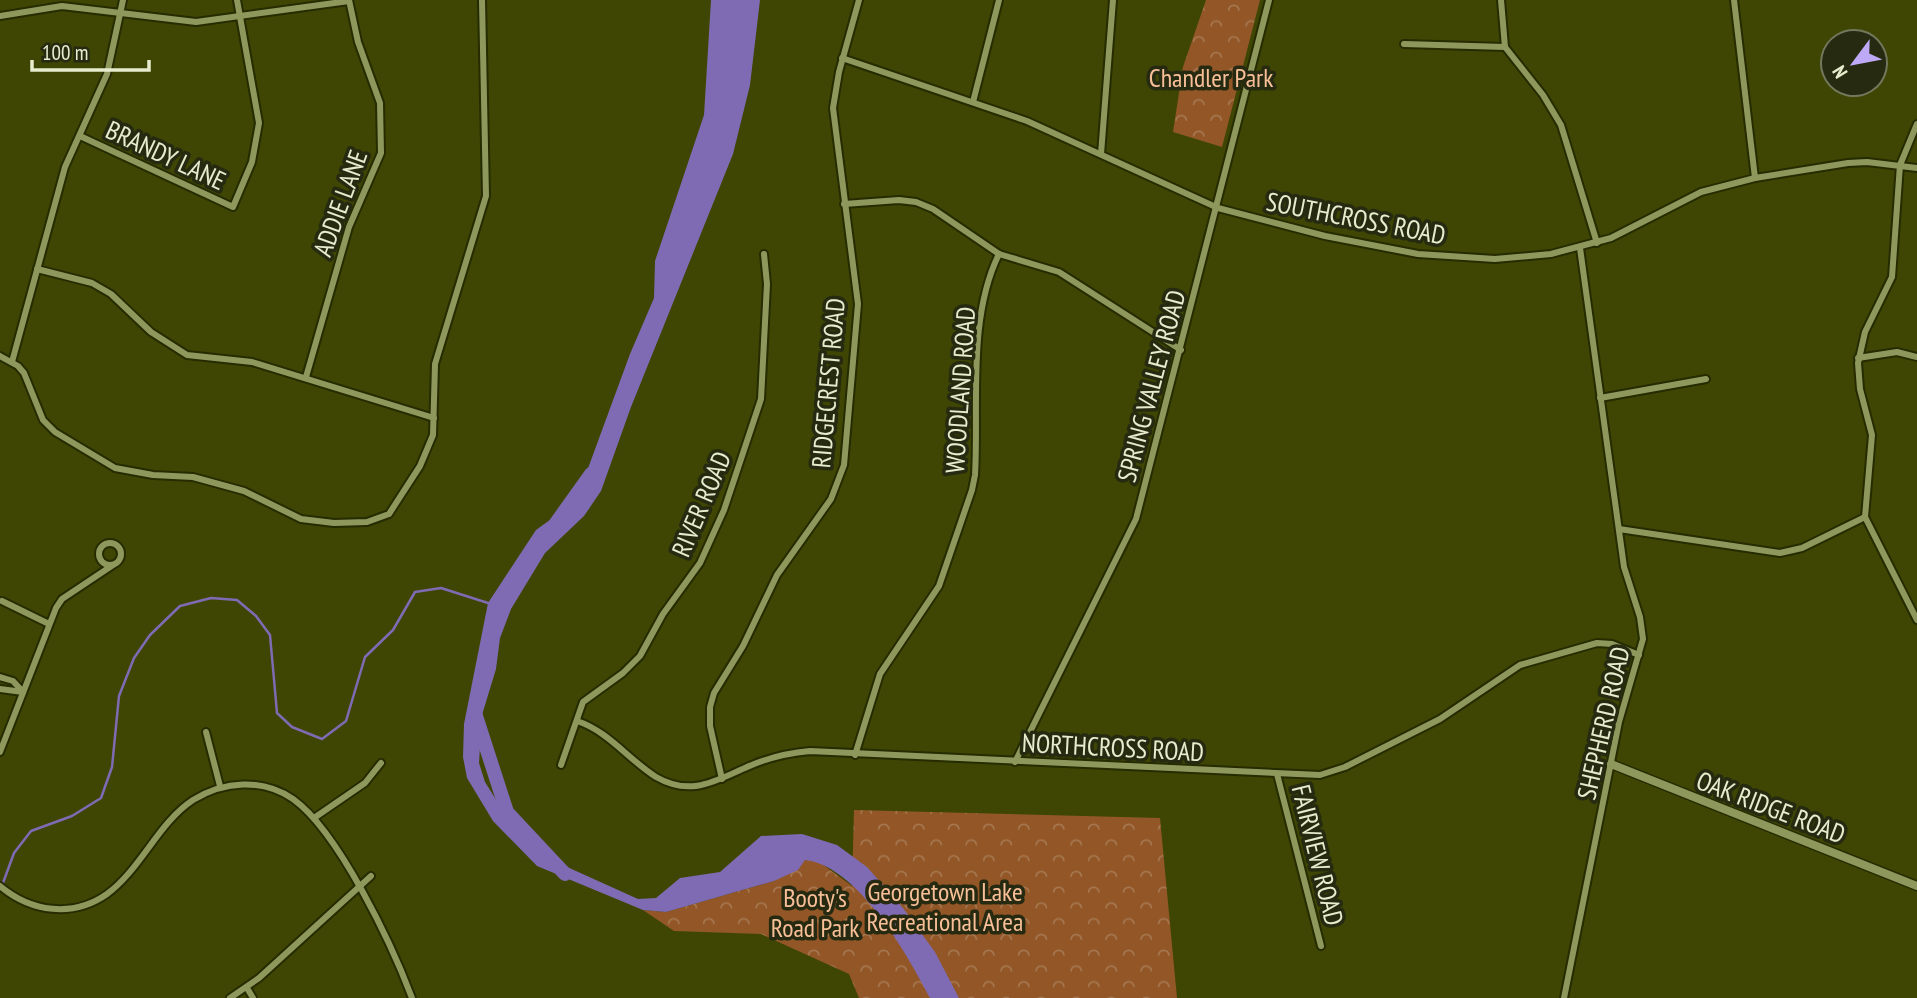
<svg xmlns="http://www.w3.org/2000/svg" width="1917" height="998" font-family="'PT Sans Narrow',sans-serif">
  <defs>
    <pattern id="park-crowns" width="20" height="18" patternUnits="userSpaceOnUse" patternTransform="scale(1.75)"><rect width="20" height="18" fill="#925627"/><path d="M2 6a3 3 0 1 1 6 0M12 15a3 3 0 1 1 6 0" fill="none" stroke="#a6774f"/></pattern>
  </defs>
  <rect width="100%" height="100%" fill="#3f4603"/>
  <g fill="url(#park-crowns)">
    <path d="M 1206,0 L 1260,0 L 1222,147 L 1173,132 L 1183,67 Z"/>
    <path d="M 854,810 L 1160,818 L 1177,998 L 859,998 L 849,974 L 761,934 L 674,931 L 643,910 L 666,912 L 774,881 L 805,860 L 818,861 L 852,886 Z"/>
  </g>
  <path fill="#7f6bb3" d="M 711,0 L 760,0 L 750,85 L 733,154 L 631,407 L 601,491 L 584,516 L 545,553 L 511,609 L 500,638 L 496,669 L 482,715 L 479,763 L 485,782 L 500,806 L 517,830 L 545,857 L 638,899 L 656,898 L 680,878 L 720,872 L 761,836 L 802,834 L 837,845 L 867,867 L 903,908 L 935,952 L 959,998 L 930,998 C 907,954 858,866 805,860 L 798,870 L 774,881 L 666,912 L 643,910 L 537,866 L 493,821 L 467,778 L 463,757 L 464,724 L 488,603 L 536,530 L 576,501 L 630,354 L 654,298 L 655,261 L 704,115 Z"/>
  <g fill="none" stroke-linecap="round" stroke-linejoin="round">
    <path stroke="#7f6bb3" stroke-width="2.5" d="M 0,891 L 14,853 L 31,831 L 72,816 L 101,798 L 112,767 L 119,696 L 134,658 L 150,635 L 180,606 L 211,598 L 237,600 L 256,616 L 270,635 L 277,713 L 292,727 L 322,739 L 346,721 L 365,657 L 393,630 L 415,592 L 441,588 L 488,603"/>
    <g stroke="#7f6bb3" stroke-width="14">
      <path d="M 556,523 L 591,474"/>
      <path d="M 475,713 L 507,812 L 565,874"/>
    </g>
    <g stroke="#262b00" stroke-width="10">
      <g id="minor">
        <path d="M 1501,0 L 1505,47 L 1543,95 L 1561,125 L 1597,243"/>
        <path d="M 1734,0 L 1755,178"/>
        <path d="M 0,16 L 62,6 L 196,22 L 349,1"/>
        <path d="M 1404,44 L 1505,47"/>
        <path d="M 842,58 L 1027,121 L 1218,208 L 1325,236 L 1418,254 L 1495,259 L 1551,254 L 1611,238 L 1701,192 L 1755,178 L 1848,163 L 1867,162 L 1917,168"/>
        <path d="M 973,102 L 999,0"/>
        <path d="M 1917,124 L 1900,165 L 1892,277 L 1865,332 L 1858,363 L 1860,389 L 1872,435 L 1865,517 L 1917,620"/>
        <path d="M 80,136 L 233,207 L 252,162 L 259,123 L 237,0"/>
        <path d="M 1101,154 L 1113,0"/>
        <path d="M 844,204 L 899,200 L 916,202 L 933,209 L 999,254 L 1059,272 L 1181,350"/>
        <path d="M 37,269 L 92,283 L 111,294 L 151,332 L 187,355 L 252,362 L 434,418"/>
        <path d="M 0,356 L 18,366 L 24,373 L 43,420 L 55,432 L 115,468 L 153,475 L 193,477 L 244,491 L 301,519 L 334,523 L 367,522 L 389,514 L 420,466 L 433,435 L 435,364 L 486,196 L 482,0"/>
        <path d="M 1858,358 L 1897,352 L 1917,357"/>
        <path d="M 12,362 L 65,167 L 107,74 L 123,0"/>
        <path d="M 306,377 L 349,227 L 381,153 L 380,103 L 358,42 L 349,0"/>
        <path d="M 1600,398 L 1706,379"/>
        <path d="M 1619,529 L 1780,553 L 1802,548 L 1865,517"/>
        <circle cx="110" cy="554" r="11"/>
        <path d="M 2,601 L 49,624"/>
        <path d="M 0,677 L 13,681 L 23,692"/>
        <path d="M 0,689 L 23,692"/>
        <path d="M 577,721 C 608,731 629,760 656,777 C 691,797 715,781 747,767 C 767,758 788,753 810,751 L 1320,775 L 1345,767 L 1440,719 L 1520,665 L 1597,643 L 1612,644 L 1639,655"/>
        <path d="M 206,732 L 220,786"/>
        <path d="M 0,752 L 56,608 L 62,599 L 113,565"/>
        <path d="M 855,755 L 880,674 L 939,586 L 972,490 L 975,475 C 979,405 967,319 999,254"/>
        <path d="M 1015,762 L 1136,519 L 1269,0"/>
        <path d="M 561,765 L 583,702 L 623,673 L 640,656 L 663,614 L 700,563 L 724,510 L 761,399 L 767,284 L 764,254"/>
        <path d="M 1277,774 L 1321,946"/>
        <path d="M 722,779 L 710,726 L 710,707 L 714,693 L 743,646 L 777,575 L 831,499 L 844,465 L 858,304 L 833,108 L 839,72 L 859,0"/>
        <path d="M 314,818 L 365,783 L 381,763"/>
        <path d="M 0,886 C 31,912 73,918 107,894 C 141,869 158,823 193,800 C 224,781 262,778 293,799 C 339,832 392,945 412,998"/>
        <path d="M 247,988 L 253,998"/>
        <path d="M 230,998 L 259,978 L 371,876"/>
        <path d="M 1564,998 L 1619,722 L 1643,639 L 1640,617 L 1624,567 L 1580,248"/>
      </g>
    </g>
    <g stroke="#262b00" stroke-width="11">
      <path id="tertiary" d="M 1611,764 L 1917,886"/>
    </g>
    <use href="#minor" stroke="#8e985c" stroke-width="6"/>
    <use href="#tertiary" stroke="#8e985c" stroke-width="8"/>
  </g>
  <g text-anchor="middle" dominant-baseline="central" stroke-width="7" stroke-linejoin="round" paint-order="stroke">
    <g font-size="26" fill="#f7be97" stroke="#262a11">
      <text x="1211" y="77">Chandler Park</text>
      <text x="945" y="891">Georgetown Lake<tspan x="945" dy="30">Recreational Area</tspan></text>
      <text x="815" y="897">Booty's<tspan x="815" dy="30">Road Park</tspan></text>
    </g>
    <g font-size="26" fill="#e6eccd" stroke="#262a11">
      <text transform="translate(166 155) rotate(25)">BRANDY LANE</text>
      <text transform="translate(340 203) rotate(-70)">ADDIE LANE</text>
      <text transform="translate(1356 218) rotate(11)">SOUTHCROSS ROAD</text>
      <text transform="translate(828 383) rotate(-85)">RIDGECREST ROAD</text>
      <text transform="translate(1151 386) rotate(-75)">SPRING VALLEY ROAD</text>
      <text transform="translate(960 390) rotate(-86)">WOODLAND ROAD</text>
      <text transform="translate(701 504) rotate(-67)">RIVER ROAD</text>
      <text transform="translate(1603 723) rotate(-77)">SHEPHERD ROAD</text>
      <text transform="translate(1113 747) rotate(3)">NORTHCROSS ROAD</text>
      <text transform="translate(1771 807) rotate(21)">OAK RIDGE ROAD</text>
      <text transform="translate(1318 855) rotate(76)">FAIRVIEW ROAD</text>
    </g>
  </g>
  <g transform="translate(1854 63) rotate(238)"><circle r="33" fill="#262a11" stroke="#73785c" stroke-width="2"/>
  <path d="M0-5L12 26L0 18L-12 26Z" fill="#bda9f5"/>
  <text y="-10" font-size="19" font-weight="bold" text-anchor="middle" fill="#e6eccd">N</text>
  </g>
  <path d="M32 60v10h117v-10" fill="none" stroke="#e6eccd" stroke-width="3.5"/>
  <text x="42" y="60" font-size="21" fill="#e6eccd" stroke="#262a11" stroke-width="5" paint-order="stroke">100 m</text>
</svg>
